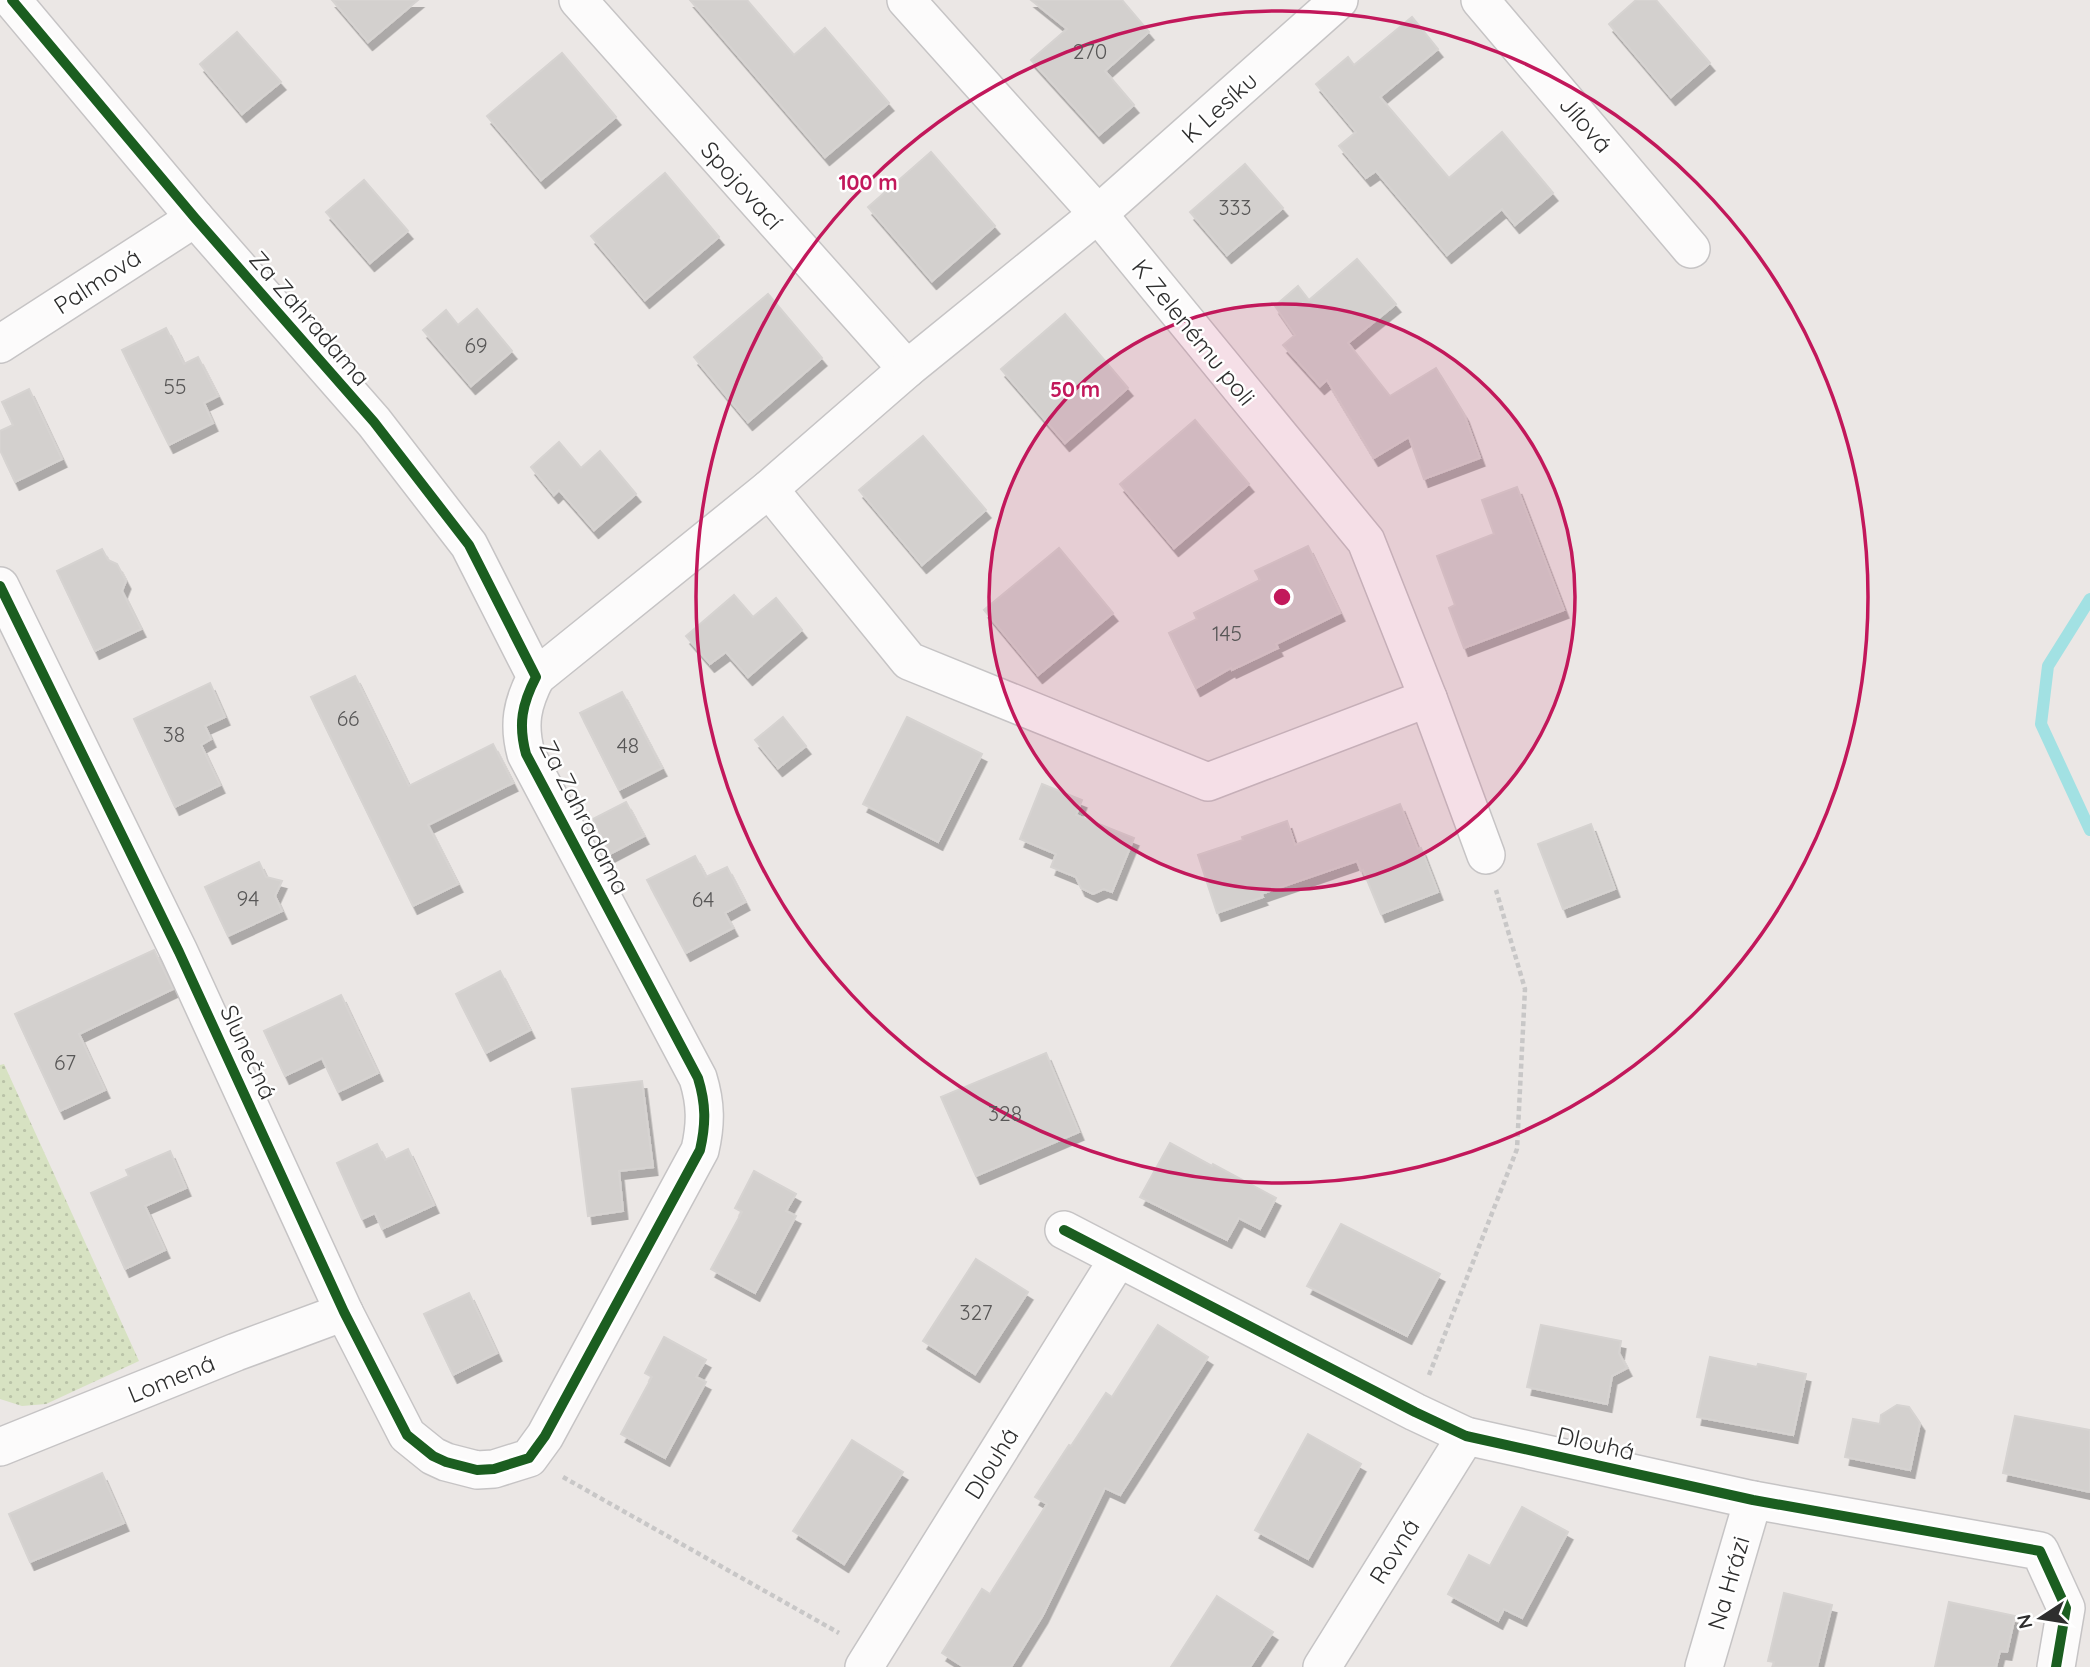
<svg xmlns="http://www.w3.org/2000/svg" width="2090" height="1667" font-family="Quicksand,sans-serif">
  <defs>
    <pattern id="grass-dots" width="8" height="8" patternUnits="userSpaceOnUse" patternTransform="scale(1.75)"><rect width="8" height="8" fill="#d7e2c2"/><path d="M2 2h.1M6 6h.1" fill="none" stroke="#b9c2a7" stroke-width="1.8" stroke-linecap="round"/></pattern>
    <filter id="shadow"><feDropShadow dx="4.5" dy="8" stdDeviation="0" flood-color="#0004"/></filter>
  </defs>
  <rect width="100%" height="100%" fill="#ebe7e5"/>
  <path fill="url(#grass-dots)" d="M 4,1064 L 139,1361 L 46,1404 L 22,1406 L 0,1399 L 0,1065 Z"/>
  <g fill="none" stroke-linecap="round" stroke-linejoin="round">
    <path stroke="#a2e1e3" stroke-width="12" d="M 2090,599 L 2048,666 L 2041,724 L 2090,830"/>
  </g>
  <g fill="#d3d0ce" stroke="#d6d3d1" stroke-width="2" filter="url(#shadow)">
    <path d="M 332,0 L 418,0 L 368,42 Z"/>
    <path d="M 690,0 L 747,0 L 794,55 L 825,28 L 889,103 L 825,157 Z"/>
    <path d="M 1031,0 L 1122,0 L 1149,32 L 1105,71 L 1134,105 L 1099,135 L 1031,60 L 1067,29 Z"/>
    <path d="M 1636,0 L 1656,0 L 1710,63 L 1671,97 L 1609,24 Z"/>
    <path d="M 1412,17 L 1438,49 L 1380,97 L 1449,178 L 1502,132 L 1553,193 L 1515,225 L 1502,209 L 1447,255 L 1376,171 L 1366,178 L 1339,146 L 1356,132 L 1316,84 L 1348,57 L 1354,65 Z"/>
    <path d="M 237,32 L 281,82 L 242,114 L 200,64 Z"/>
    <path d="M 562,53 L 616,117 L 541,180 L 487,116 Z"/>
    <path d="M 931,152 L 995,226 L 932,281 L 868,207 Z"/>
    <path d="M 1245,164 L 1283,208 L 1227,255 L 1190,212 Z"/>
    <path d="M 665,173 L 719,237 L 645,300 L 591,236 Z"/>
    <path d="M 364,180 L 408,231 L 370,263 L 326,212 Z"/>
    <path d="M 1357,259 L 1396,304 L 1348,343 L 1390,396 L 1436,368 L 1464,414 L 1480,458 L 1424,479 L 1409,437 L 1374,458 L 1327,380 L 1320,386 L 1283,345 L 1295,335 L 1275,306 L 1298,286 L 1309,300 Z"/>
    <path d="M 768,294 L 822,358 L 748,422 L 694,357 Z"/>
    <path d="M 477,309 L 512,351 L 471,386 L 423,330 L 446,310 L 458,325 Z"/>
    <path d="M 1065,314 L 1128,388 L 1065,443 L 1001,369 Z"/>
    <path d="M 166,328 L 184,364 L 198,357 L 218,396 L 204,403 L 213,423 L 169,445 L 122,350 Z"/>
    <path d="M 29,389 L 62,459 L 15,482 L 0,450 L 0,431 L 13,425 L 2,402 Z"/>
    <path d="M 1195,420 L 1249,484 L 1174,548 L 1120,484 Z"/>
    <path d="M 923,436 L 986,510 L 922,565 L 859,490 Z"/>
    <path d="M 559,442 L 581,468 L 600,451 L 636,494 L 594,530 L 559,490 L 554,495 L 531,467 Z"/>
    <path d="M 1517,487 L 1564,610 L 1464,648 L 1449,608 L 1455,605 L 1437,556 L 1494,534 L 1482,500 Z"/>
    <path d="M 1308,546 L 1340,613 L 1276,644 L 1278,648 L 1232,670 L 1231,668 L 1196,688 L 1169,633 L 1197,619 L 1194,613 L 1260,580 L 1255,571 Z"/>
    <path d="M 1059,548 L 1113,613 L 1038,675 L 984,610 Z"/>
    <path d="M 102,549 L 108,560 L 117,564 L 126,581 L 122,591 L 141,629 L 95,651 L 57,571 Z"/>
    <path d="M 734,595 L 753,617 L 776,598 L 802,630 L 748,677 L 726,652 L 710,664 L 686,636 Z"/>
    <path d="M 355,676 L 409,786 L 493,744 L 513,783 L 428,825 L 458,884 L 413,906 L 311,697 Z"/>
    <path d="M 210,683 L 225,717 L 205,726 L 211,739 L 201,745 L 220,785 L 175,807 L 134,719 Z"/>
    <path d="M 622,692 L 662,768 L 619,790 L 580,713 Z"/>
    <path d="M 783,717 L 806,746 L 778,768 L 755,740 Z"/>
    <path d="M 907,717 L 982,754 L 938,842 L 863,804 Z"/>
    <path d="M 1042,784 L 1082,800 L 1076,815 L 1134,838 L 1112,892 L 1104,889 L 1093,894 L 1081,888 L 1076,877 L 1051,867 L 1056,854 L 1020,839 Z"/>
    <path d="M 626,802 L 644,836 L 610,854 L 593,819 Z"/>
    <path d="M 1400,804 L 1418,849 L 1421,848 L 1438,892 L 1381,914 L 1363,870 L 1361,871 L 1357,861 L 1261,894 L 1263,897 L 1217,913 L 1198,855 L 1243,840 L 1242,837 L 1287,821 L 1295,845 Z"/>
    <path d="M 1591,824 L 1615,889 L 1563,909 L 1538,844 Z"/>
    <path d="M 695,856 L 706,877 L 727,867 L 745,902 L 725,913 L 733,928 L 686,953 L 647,880 Z"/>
    <path d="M 259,862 L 266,877 L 282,881 L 275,896 L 282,911 L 228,936 L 205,887 Z"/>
    <path d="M 154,950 L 173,989 L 79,1034 L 105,1090 L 60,1111 L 15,1014 Z"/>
    <path d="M 500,971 L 530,1030 L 486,1053 L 456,994 Z"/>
    <path d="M 341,995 L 378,1073 L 338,1092 L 322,1058 L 285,1076 L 264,1031 Z"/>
    <path d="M 1046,1053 L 1079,1132 L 976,1176 L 941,1097 Z"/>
    <path d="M 642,1081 L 653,1167 L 619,1171 L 623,1211 L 588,1216 L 572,1089 Z"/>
    <path d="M 1170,1143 L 1212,1166 L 1213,1164 L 1276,1198 L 1260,1229 L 1239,1218 L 1227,1240 L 1140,1197 Z"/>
    <path d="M 377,1144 L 385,1160 L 408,1149 L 434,1205 L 382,1229 L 375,1213 L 362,1219 L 337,1163 Z"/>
    <path d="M 170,1151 L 186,1188 L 145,1206 L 165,1250 L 125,1269 L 91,1193 L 129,1176 L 126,1170 Z"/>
    <path d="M 754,1171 L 796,1194 L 786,1211 L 796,1216 L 755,1293 L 711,1269 L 742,1212 L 735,1208 Z"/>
    <path d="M 1341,1224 L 1440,1274 L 1407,1336 L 1307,1286 Z"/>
    <path d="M 976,1259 L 1028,1292 L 975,1374 L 923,1341 Z"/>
    <path d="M 469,1293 L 497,1353 L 453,1375 L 424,1314 Z"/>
    <path d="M 1158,1325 L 1208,1357 L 1120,1495 L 1105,1488 L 1043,1615 L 1011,1667 L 964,1667 L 942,1653 L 982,1589 L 990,1594 L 1047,1504 L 1035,1497 L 1069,1445 L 1071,1446 L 1106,1393 L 1112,1397 Z"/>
    <path d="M 1541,1325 L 1621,1341 L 1619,1353 L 1627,1368 L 1612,1376 L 1607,1404 L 1527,1387 Z"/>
    <path d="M 664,1337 L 706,1360 L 696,1377 L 706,1382 L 665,1458 L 621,1434 L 652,1377 L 645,1373 Z"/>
    <path d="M 1710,1357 L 1757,1367 L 1758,1364 L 1806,1374 L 1793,1435 L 1697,1417 Z"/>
    <path d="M 1897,1405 L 1909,1407 L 1920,1423 L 1910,1470 L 1845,1457 L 1853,1419 L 1880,1424 L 1881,1415 Z"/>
    <path d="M 2015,1416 L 2090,1430 L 2090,1492 L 2003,1473 Z"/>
    <path d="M 1308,1434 L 1361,1464 L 1308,1559 L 1255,1530 Z"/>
    <path d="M 852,1440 L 903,1472 L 844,1564 L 793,1531 Z"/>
    <path d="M 102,1473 L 124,1523 L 30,1562 L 9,1514 Z"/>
    <path d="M 1522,1507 L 1568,1532 L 1522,1618 L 1504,1609 L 1498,1621 L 1448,1594 L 1469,1555 L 1490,1566 Z"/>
    <path d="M 1784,1593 L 1832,1605 L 1817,1667 L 1773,1667 L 1774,1662 L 1768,1661 Z"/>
    <path d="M 1217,1596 L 1273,1632 L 1250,1667 L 1171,1667 Z"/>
    <path d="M 1949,1602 L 2015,1616 L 2007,1652 L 2000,1651 L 1996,1667 L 1935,1667 Z"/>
  </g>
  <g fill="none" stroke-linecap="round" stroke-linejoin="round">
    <g stroke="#c6c4c5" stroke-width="40">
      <g id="street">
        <path d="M 578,0 L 907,369"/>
        <path d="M 906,0 L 1098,214 L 1366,541 L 1428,698 L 1486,855"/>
        <path d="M 1480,0 L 1691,249"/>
        <path d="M 0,344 L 195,218"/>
        <path d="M 769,489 L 909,661 L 1208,782 L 1428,698"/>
        <path d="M 0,586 L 179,952 L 344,1312 L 407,1435 L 433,1456 L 446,1462 L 477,1470 L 494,1469 L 529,1458 L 545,1436 L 700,1150 C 706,1124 706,1104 698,1078 L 526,754 C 518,724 522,704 536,677 L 469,545 L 374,422 L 195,218 L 12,0"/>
        <path d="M 536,677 L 769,489 L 907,369 L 1098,214 L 1339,0"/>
        <path d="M 1064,1230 L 1415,1412 L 1466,1436 L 1753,1500 L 2040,1551 L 2066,1608 L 2056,1667"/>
        <path d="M 0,1447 L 236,1352 L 344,1312"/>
        <path d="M 864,1667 L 1118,1259"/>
        <path d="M 1322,1667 L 1466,1436"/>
        <path d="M 1704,1667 L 1753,1500"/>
      </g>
    </g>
    <g stroke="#c8c7c7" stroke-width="4.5" stroke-dasharray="5 3.5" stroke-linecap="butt">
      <path d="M 1429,1375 L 1517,1149 L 1525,989 L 1496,890"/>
      <path d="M 563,1477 L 839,1633"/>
    </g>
    <use href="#street" stroke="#fcfbfb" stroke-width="37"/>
    <g stroke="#fff" stroke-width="15">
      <g id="cycleway">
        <path d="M 0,586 L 179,952 L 344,1312 L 407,1435 L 433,1456 L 446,1462 L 477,1470 L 494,1469 L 529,1458 L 545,1436 L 700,1150 C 706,1124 706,1104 698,1078 L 526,754 C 518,724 522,704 536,677 L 469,545 L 374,422 L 195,218 L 12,0"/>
        <path d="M 1064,1230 L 1415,1412 L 1466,1436 L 1753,1500 L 2040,1551 L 2066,1608 L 2056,1667"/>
      </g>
    </g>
    <use href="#cycleway" stroke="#1b5e20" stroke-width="10"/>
  </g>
  <circle cx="1282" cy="597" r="293" fill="#c2185b" fill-opacity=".12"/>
  <g fill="none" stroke="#c2185b" stroke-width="3.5">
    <circle cx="1282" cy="597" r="293"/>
    <circle cx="1282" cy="597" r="586"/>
  </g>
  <g text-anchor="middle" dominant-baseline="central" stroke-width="5" stroke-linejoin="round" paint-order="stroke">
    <g font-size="21" fill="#585757">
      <text x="1090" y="51">270</text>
      <text x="1235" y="207">333</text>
      <text x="476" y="345">69</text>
      <text x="175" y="386">55</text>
      <text x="1227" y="633">145</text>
      <text x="348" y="718">66</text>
      <text x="174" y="734">38</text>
      <text x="628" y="745">48</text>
      <text x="248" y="898">94</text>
      <text x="703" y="899">64</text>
      <text x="65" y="1062">67</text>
      <text x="1005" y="1113">328</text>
      <text x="976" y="1312">327</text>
    </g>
    <g font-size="24" fill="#2e2e2e" stroke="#fff">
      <text transform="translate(1219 107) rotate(-42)">K Lesíku</text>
      <text transform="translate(1586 124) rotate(49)">Jílová</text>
      <text transform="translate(742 185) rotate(48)">Spojovací</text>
      <text transform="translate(97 281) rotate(-33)">Palmová</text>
      <text transform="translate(310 318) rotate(49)">Za Zahradama</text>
      <text transform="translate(1194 332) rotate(51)">K Zelenému poli</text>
      <text transform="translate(585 817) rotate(63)">Za Zahradama</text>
      <text transform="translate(249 1052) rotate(65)">Slunečná</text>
      <text transform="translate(171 1378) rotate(-22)">Lomená</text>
      <text transform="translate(1596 1443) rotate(13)">Dlouhá</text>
      <text transform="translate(991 1463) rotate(-58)">Dlouhá</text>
      <text transform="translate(1394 1551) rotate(-58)">Rovná</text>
      <text transform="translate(1728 1583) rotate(-74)">Na Hrázi</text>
    </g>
  </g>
  <circle cx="1282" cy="597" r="10" fill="#c2185b" stroke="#fff" stroke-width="3.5"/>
  <g font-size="21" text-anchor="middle" font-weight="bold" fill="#c2185b" stroke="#fff" stroke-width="5" stroke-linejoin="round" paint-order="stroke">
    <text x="868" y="190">100 m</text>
    <text x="1075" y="397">50 m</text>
  </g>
  <g transform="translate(2041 1618) rotate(258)" stroke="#ffffff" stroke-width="5" paint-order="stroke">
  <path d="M0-5L12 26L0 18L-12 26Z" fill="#2e2e2e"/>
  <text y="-10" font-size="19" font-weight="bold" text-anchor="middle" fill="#2e2e2e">N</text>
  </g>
</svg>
